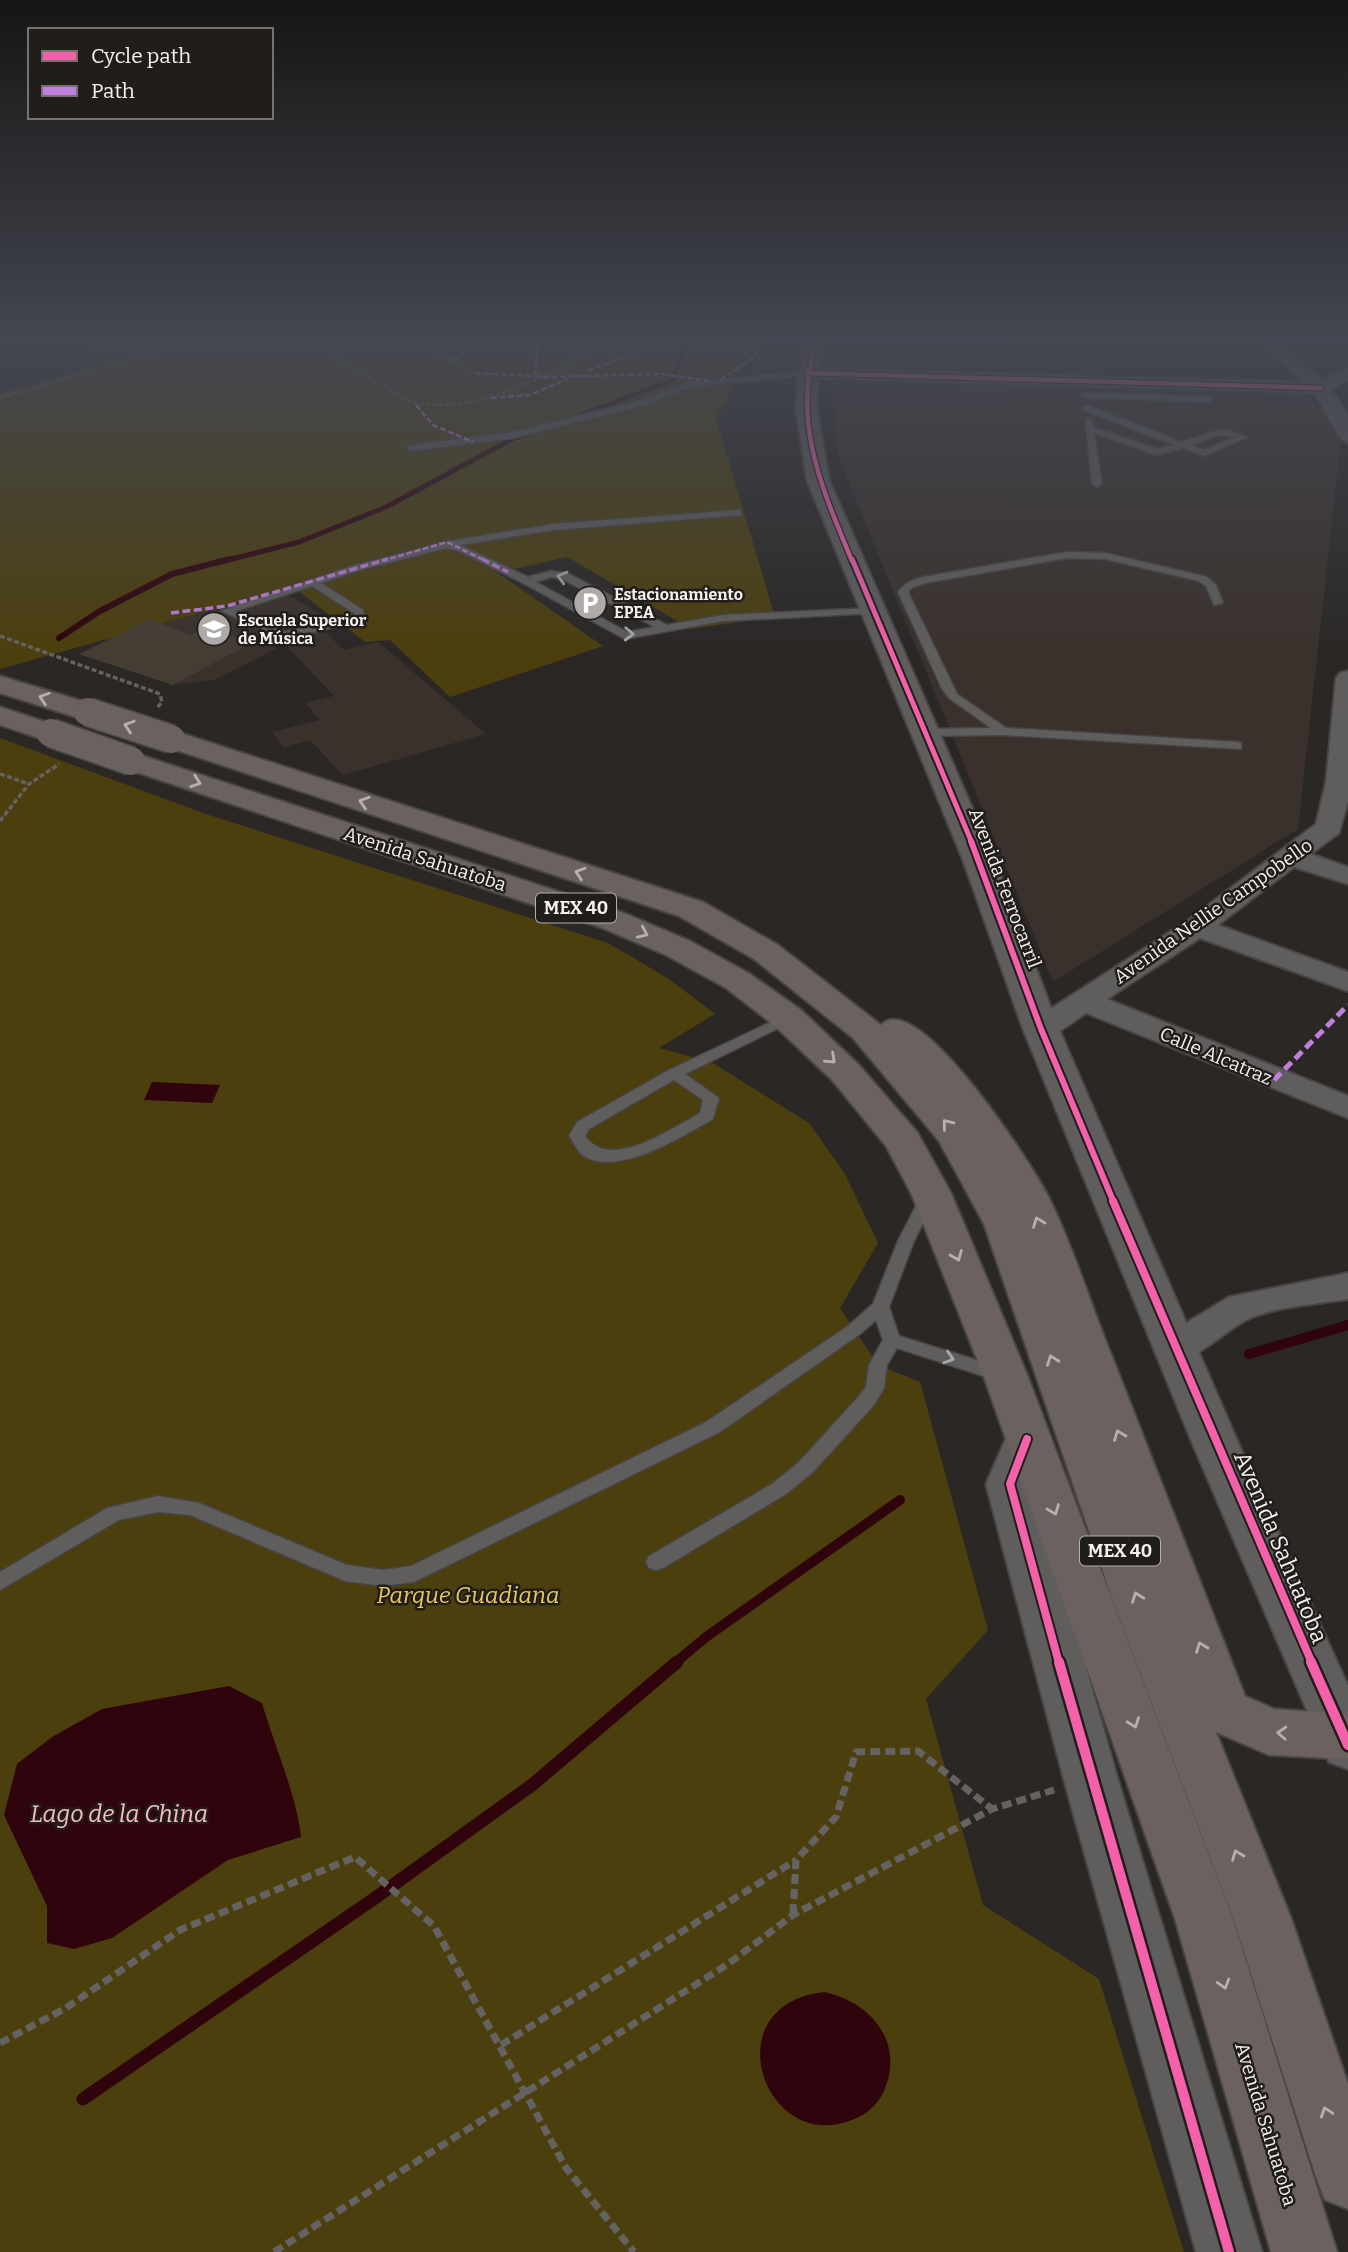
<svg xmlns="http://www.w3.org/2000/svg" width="1348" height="2252" font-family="Bitter,serif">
  <rect width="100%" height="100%" fill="#2a2725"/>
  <g fill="#3a312c">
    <path d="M 830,378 L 1308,395 L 1342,431 L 1298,829 L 1053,982 L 838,456 Z"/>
    <path d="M 272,586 L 329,619 L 270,639 L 276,649 L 214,680 L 173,685 L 79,654 L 150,619 Z"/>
    <path d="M 322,629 L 344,650 L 378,642 L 486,734 L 343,775 L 310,740 L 284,747 L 272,732 L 320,720 L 305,703 L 334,696 L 280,639 Z"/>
  </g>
  <g fill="#4c3f0e">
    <path d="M 79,340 L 758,340 L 716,418 L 775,617 L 691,629 L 567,557 L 515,569 L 459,546 L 603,646 L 450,697 L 390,640 L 365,642 L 293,587 L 0,669 L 0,393 L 102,363 Z"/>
    <path d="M 0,738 L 206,814 L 608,943 L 669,979 L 715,1014 L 659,1048 L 711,1062 L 809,1123 L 845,1174 L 878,1243 L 840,1308 L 878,1365 L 920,1382 L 988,1630 L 926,1699 L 983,1905 L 1099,1979 L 1184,2252 L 0,2252 Z"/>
  </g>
  <g fill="#30040c">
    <path d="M 152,1082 L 220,1085 L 212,1103 L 144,1100 Z"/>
    <path d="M 229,1686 L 262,1703 C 274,1744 297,1797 301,1837 L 228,1860 L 112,1938 L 74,1949 L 47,1943 L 47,1906 L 4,1815 L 17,1764 L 52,1737 L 102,1709 Z"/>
    <path d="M 824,1992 C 872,2002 906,2044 883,2093 C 876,2106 866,2115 852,2120 C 764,2155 712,2005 824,1992 Z"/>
  </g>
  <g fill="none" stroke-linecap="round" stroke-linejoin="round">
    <g stroke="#30040c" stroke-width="5">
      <path d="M 576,417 L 673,380 L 686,340"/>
      <path d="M 224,561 L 299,542 L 386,507 L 514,438 L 530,433"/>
    </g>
    <path stroke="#30040c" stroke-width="6" d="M 59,638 L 100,611 L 172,574 L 230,559"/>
    <g stroke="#30040c" stroke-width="10">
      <path d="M 1249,1354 L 1348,1325"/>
      <path d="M 675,1663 L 706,1637 L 900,1500"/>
    </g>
    <path stroke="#30040c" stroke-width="13" d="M 83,2099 L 375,1898 L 532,1785 L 677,1662"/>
  </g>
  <path fill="#453d33" d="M 150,619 L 190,635 L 206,628 L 253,642 L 173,685 L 79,654 Z"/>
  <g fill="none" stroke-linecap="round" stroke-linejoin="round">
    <g stroke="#474544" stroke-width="3">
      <g id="lane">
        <path d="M 807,371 L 810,371 L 810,375 L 691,387 L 649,404 L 513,438 L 410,451 L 406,448 L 410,445 L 513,432 L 643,400 L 690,382 Z"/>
        <path d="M 1081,393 L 1208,396 L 1212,399 L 1208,402 L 1084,398 L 1080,395 Z"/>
        <path d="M 1083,406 L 1089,406 L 1182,442 L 1219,430 L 1231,431 L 1248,437 L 1204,456 L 1183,448 L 1156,455 L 1094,433 L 1102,484 L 1097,487 L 1092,484 L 1085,418 L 1091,418 L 1093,427 L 1157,449 L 1174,445 L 1083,410 ZM 1219,435 L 1235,437 L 1204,450 L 1190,445 Z"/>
        <path d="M 738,510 L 741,511 L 741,515 L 554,530 L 460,545 L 528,577 L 551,571 L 569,574 L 667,625 L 723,615 L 872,608 L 876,609 L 876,613 L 723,621 L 625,639 L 523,583 L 459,551 L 447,548 L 360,570 L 321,583 L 363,610 L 364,620 L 284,639 L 221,611 L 352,566 L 449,541 L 554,524 ZM 551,577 L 562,579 L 655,627 L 627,632 L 536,582 ZM 312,586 L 354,613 L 354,616 L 285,632 L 236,611 Z"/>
        <path d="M 1067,552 L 1105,553 L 1207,577 L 1216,585 L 1223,603 L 1214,605 L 1206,586 L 1199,581 L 1105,559 L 1067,558 L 925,583 L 913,587 L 908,592 L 957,694 L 1006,728 L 1237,742 L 1241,743 L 1241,749 L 1003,735 L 923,736 L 921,733 L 927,729 L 991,728 L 949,698 L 942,689 L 898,592 C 905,583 912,580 923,577 Z"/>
        <path d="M 788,1014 L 793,1015 L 795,1018 L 793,1021 L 685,1074 L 719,1098 L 713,1119 C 683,1136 614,1180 581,1154 C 577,1150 573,1141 569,1136 L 577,1122 L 669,1070 ZM 674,1080 L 703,1100 L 700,1113 C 670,1129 610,1172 585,1136 L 589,1129 Z"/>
        <path d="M 928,1193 L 936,1198 L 914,1241 L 889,1307 L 899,1336 L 1005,1369 L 1008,1374 L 1005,1379 L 999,1381 L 897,1348 L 887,1365 L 884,1388 L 874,1405 L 813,1472 L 786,1494 L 663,1568 L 656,1570 L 649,1568 L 646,1562 L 649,1556 L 772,1484 L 799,1462 L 860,1395 L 866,1387 L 869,1365 L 883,1340 L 876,1320 L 860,1334 L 720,1432 L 414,1582 L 384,1586 L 345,1581 L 190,1515 L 158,1512 L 119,1520 L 0,1590 L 0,1572 L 107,1508 L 158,1496 L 199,1503 L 347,1565 L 384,1570 L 411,1566 L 706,1422 L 848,1326 L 873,1304 L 898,1241 L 920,1198 Z"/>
      </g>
    </g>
    <g stroke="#474544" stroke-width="4">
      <g id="street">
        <path d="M 1256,340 L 1274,340 L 1322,380 L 1348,368 L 1348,380 L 1331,390 L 1348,415 L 1348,443 C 1337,440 1324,405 1314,393 L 807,378 L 798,373 L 807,368 L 1304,382 Z"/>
        <path d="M 1348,671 L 1348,801 L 1339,833 L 1311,854 L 1348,867 L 1348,884 L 1294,867 L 1218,925 L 1348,972 L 1348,991 L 1200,938 L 1107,999 L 1348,1096 L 1348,1118 L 1086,1013 C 1068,1025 1052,1041 1030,1036 L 1025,1029 L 1030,1022 L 1187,921 L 1316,824 L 1326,782 L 1336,678 L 1340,673 Z"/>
        <path d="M 1348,1273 L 1348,1299 C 1318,1304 1281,1306 1253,1317 C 1222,1329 1198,1367 1163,1357 L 1157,1347 L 1163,1337 L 1229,1297 Z"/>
      </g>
    </g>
    <g stroke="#474544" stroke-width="4">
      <g id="secondary">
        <path d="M 806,340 L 826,340 L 818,374 L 817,410 L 829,480 L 995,860 L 1059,1029 L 1237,1440 L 1348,1686 L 1348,1769 L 1329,1762 L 1191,1440 L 1023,1029 L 963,860 L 807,480 L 796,410 L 798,374 Z"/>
        <path d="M 1027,1422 L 1043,1427 L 1050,1439 L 1034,1484 L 1118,1780 L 1262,2252 L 1196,2252 L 1064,1780 L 986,1484 L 1011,1427 Z"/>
      </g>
    </g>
    <g stroke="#474544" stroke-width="4">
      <g id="primary">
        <path d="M 0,676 L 98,706 L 102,712 L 98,718 L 88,721 L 0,693 Z"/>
        <path d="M 0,707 L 61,727 L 65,733 L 61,739 L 51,742 L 0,725 Z"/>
        <path d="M 171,730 L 703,902 L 778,945 L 881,1025 C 917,986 1033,1166 1048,1196 C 1074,1248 1091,1306 1113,1359 C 1157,1471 1201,1584 1245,1696 L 1274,1709 L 1348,1714 L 1348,1758 L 1344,1759 L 1269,1755 L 1216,1732 L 1291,1918 L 1348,2084 L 1348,2209 L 1325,2200 L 1316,2177 L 1233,1918 L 1113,1601 L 984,1224 L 939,1141 L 853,1038 L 754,959 L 679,916 L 161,745 L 156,739 L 161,733 Z"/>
        <path d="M 131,752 L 624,913 L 690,941 L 750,974 L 801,1010 L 858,1064 L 917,1132 L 951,1193 L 1028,1377 L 1233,1919 L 1337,2252 L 1271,2252 L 1175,1919 L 984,1377 L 911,1193 L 886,1146 L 832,1080 L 775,1026 L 726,988 L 666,955 L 600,927 L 121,767 L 116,761 L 121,755 Z"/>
      </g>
    </g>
    <g stroke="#656362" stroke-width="2.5" stroke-dasharray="4.5 2" stroke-linecap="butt">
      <path d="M 306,340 L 411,402 C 473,417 556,373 607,340"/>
      <path d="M 413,340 L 486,379"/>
      <path d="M 0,398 L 162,350 L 184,340"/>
    </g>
    <g stroke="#656362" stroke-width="3.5" stroke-dasharray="5 2.5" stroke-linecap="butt">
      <path d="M 0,636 L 160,694 L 162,702 L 157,708"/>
      <path d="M 0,774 L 29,784"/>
      <path d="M 0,821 L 29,784 L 59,764"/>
    </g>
    <g stroke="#656362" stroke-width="7" stroke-dasharray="10 5" stroke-linecap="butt">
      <path d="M 793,1914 L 796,1860 L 836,1817 L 856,1752 L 918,1751 L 992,1809"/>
      <path d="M 0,2043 L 66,2008 L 180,1930 L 355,1857 L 434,1926 L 566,2168 L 634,2252"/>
      <path d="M 501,2045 L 796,1860"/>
      <path d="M 274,2252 L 728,1964 L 793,1915 L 992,1809 L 1054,1790"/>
    </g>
    <use href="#lane" fill="#605e5d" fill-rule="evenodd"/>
    <use href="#street" fill="#605e5d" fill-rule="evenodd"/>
    <use href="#secondary" fill="#605e5d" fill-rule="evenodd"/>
    <use href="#primary" fill="#6b615e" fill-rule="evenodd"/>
    <g stroke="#474544" stroke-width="31" stroke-linecap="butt">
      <g id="primary-bridge">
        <path d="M 88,712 L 171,739"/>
        <path d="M 51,733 L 131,761"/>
      </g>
    </g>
    <use href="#primary-bridge" stroke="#6b615e" stroke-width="28"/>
    <g stroke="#c07fdc" stroke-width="2.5" stroke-dasharray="6 2.5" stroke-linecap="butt">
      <path d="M 452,361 L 470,348 L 509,340"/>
      <path d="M 588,371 L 640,351 L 635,340"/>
      <path d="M 475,373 L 548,377 L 662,374 L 709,381"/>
      <path d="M 535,377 L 538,340"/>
      <path d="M 720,380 L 754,357 L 764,340"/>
      <path d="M 491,398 L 529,395 L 568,379"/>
      <path d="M 416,405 L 433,425 L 473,442"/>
      <path d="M 382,561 L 447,542 L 486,561"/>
    </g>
    <g stroke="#c07fdc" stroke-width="3.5" stroke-dasharray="8 3.5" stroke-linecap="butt">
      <path d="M 482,559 L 508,572"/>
      <path d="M 171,613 L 227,606 L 388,559"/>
    </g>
    <path stroke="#c07fdc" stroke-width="5" stroke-dasharray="10 5" stroke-linecap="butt" d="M 1274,1080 L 1348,1005"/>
    <g stroke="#211d1b" stroke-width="7">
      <g id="cycleway-far4">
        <path d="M 816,340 C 792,423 821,486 852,561"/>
        <path d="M 807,373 L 1321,388"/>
      </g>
    </g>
    <g stroke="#211d1b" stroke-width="9">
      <path id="cycleway-far3" d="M 852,559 L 972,843"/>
    </g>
    <g stroke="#211d1b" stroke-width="10">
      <path id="cycleway-far2" d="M 971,841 L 1041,1029 L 1114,1203"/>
    </g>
    <g stroke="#211d1b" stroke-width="12">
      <g id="cycleway-far1">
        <path d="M 1113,1201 L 1312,1663"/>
        <path d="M 1027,1439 L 1010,1484 L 1059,1663"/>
      </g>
    </g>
    <g stroke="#211d1b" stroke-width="15">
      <g id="cycleway">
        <path d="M 1059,1662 L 1229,2252"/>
        <path d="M 1311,1662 L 1348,1745"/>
      </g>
    </g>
    <use href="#cycleway-far4" stroke="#f560ab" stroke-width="4.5"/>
    <use href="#cycleway-far3" stroke="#f560ab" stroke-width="5"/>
    <use href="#cycleway-far2" stroke="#f560ab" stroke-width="6"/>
    <use href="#cycleway-far1" stroke="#f560ab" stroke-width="8"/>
    <use href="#cycleway" stroke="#f560ab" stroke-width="10"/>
  </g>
  <defs><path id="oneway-chevron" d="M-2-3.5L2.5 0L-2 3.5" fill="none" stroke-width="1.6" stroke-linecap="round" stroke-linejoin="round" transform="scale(1.75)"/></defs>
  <g stroke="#aaa8a6">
    <use href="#oneway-chevron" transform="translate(562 577) rotate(-164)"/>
    <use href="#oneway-chevron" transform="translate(629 634) rotate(2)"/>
    <use href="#oneway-chevron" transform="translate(949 1358) rotate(18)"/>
  </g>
  <g stroke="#b6b0ae">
    <use href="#oneway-chevron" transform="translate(44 698) rotate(-162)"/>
    <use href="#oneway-chevron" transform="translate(129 726) rotate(-162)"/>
    <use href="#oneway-chevron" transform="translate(196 782) rotate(19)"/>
    <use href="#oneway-chevron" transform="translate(364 802) rotate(-162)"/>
    <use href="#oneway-chevron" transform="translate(580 873) rotate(-162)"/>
    <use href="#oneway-chevron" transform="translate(643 933) rotate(24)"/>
    <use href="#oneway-chevron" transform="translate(831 1059) rotate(43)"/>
    <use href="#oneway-chevron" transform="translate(947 1124) rotate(-129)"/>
    <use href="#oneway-chevron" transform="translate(1038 1222) rotate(-111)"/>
    <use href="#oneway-chevron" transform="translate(957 1256) rotate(68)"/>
    <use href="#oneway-chevron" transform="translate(1052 1360) rotate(-110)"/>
    <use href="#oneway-chevron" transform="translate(1119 1435) rotate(-111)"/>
    <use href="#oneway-chevron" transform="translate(1054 1510) rotate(69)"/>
    <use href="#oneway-chevron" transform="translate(1137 1597) rotate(-110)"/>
    <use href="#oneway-chevron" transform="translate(1201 1647) rotate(-111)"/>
    <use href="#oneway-chevron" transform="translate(1134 1723) rotate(70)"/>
    <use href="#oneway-chevron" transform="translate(1282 1733) rotate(-177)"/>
    <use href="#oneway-chevron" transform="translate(1237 1855) rotate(-111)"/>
    <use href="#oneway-chevron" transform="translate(1224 1984) rotate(73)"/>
    <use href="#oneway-chevron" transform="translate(1326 2112) rotate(-108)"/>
  </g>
  <linearGradient id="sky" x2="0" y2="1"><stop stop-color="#171514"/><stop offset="0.52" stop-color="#444751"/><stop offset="1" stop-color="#444751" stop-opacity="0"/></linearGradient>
  <rect width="1348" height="655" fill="url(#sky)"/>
  <defs>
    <g id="parking-disc" transform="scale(1.75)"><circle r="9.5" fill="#adaaa8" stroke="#211d1b"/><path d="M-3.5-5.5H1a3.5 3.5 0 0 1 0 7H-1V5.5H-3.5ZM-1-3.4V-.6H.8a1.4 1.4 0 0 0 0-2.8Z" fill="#fff"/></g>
    <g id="university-disc" transform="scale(1.75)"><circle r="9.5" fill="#adaaa8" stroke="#211d1b"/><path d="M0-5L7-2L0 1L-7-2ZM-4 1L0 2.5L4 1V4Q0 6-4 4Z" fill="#fff"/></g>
  </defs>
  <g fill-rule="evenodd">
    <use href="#parking-disc" x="590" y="603"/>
    <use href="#university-disc" x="214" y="629"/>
  </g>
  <g text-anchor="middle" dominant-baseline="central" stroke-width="5" stroke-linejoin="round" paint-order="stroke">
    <g font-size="16" font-weight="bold" fill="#f4f1ef" stroke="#211d1b" text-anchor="start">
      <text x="614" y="594">Estacionamiento<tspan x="614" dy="18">EPEA</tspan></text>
      <text x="238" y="620">Escuela Superior<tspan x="238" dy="18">de Música</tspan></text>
    </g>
    <g fill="#211d1b" stroke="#b5b1af" stroke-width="2">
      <rect x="536" y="893.5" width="80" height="29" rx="5"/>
      <rect x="1080" y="1536.5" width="80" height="29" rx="5"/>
    </g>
    <g font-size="18" font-weight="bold" fill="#f4f1ef">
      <text x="576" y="908">MEX 40</text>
      <text x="1120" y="1551">MEX 40</text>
    </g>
    <g font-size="19" fill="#f4f1ef" stroke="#211d1b">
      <text transform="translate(425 859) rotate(18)">Avenida Sahuatoba</text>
      <text transform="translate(1005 888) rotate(69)">Avenida Ferrocarril</text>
      <text transform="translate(1213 911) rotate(-35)">Avenida Nellie Campobello</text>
      <text transform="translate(1216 1056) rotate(23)">Calle Alcatraz</text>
      <text transform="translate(1266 2124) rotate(73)">Avenida Sahuatoba</text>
    </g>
    <g font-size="23" fill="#f4f1ef" stroke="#211d1b">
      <text transform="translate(1281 1547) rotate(67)">Avenida Sahuatoba</text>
    </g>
    <g font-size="23" font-style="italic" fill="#e7ca5e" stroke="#211d1b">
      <text x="468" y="1595">Parque Guadiana</text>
    </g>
    <g font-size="24" font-style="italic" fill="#ffbbbf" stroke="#211d1b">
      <text x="119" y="1814">Lago de la China</text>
    </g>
  </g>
  <rect x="28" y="28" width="245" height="91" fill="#211d1b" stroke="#757270" stroke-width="2"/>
  <rect x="42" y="51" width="35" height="10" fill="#f560ab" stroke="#757270" stroke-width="2"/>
  <text x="91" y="63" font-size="21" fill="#f4f1ef">Cycle path</text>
  <rect x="42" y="86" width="35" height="10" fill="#c07fdc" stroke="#757270" stroke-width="2"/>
  <text x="91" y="98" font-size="21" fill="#f4f1ef">Path</text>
</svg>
